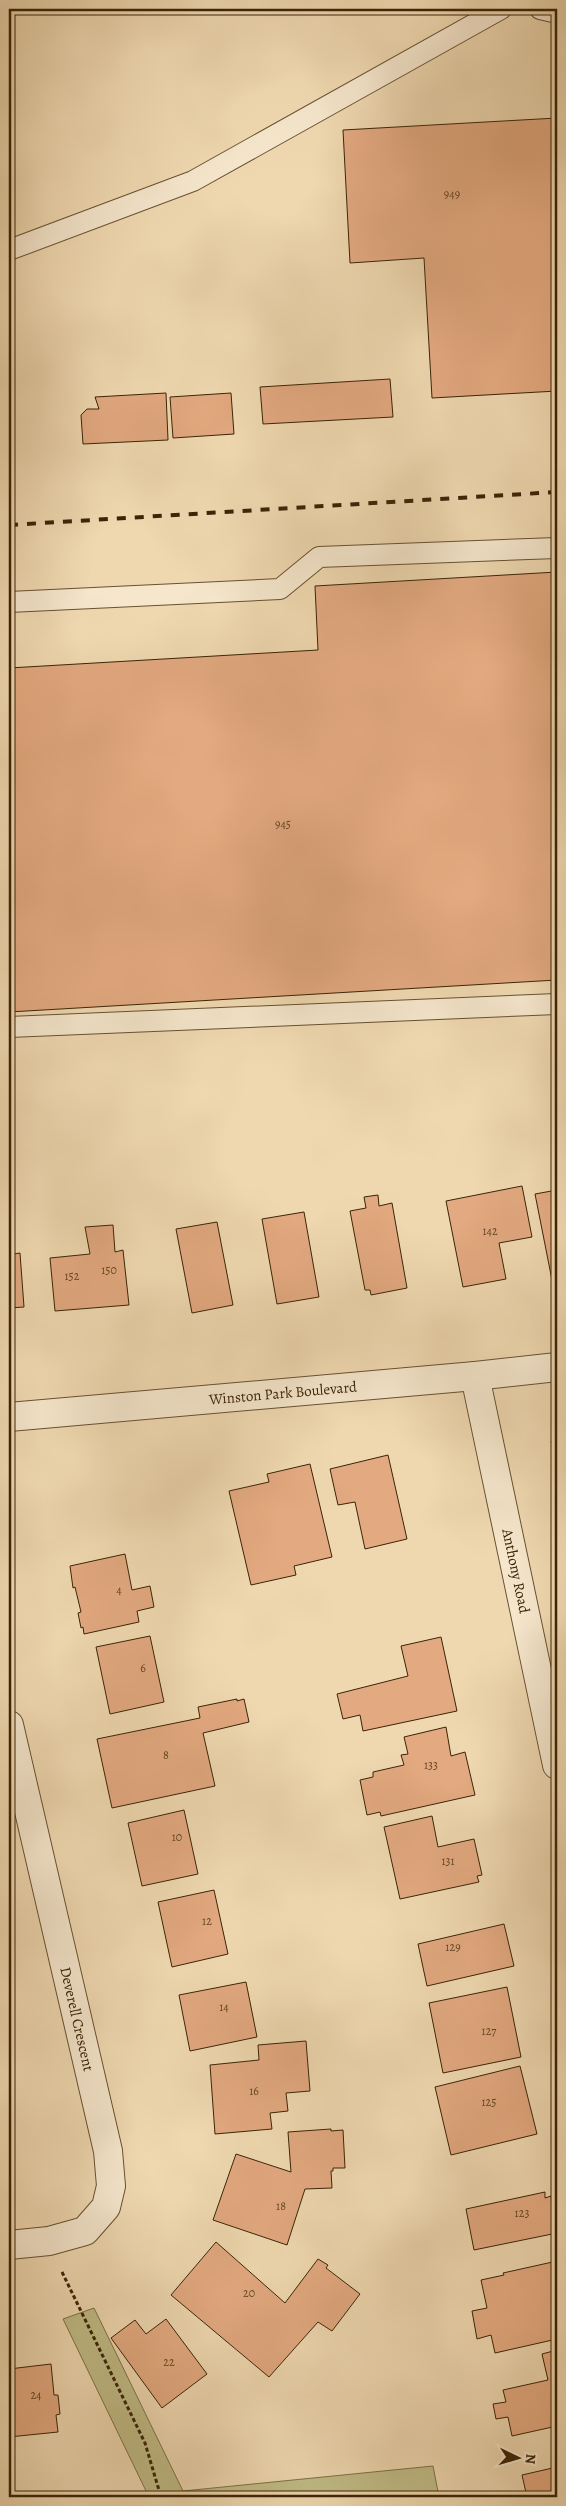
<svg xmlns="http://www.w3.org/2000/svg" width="566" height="2506" font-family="Alegreya,serif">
  <rect width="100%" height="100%" fill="#efd8b0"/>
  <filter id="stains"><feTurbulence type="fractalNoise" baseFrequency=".004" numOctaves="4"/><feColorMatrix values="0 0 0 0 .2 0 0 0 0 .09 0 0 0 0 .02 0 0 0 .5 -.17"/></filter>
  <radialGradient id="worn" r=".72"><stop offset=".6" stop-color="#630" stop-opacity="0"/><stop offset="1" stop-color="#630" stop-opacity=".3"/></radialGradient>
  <path fill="#c0bc86" stroke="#7d7046" d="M 94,2308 L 183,2491 L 433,2466 L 439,2497 L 113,2497 L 147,2493 L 63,2319 Z"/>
  <g fill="#e3a980" stroke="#3a2407">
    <path d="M 557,118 L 557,391 L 432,398 L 424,258 L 350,263 L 343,130 Z"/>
    <path d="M 390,379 L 393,417 L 263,424 L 260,387 Z"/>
    <path d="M 166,393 L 168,440 L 83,444 L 81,415 L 87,409 L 99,409 L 95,397 Z"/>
    <path d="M 231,393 L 234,434 L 173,438 L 170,397 Z"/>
    <path d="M 557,572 L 557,980 L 9,1012 L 9,668 L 318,650 L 315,586 Z"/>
    <path d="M 522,1186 L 532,1237 L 499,1243 L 506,1279 L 463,1287 L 446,1201 Z"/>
    <path d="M 557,1190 L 557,1279 L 552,1280 L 535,1194 Z"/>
    <path d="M 378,1195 L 379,1206 L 392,1203 L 407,1288 L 371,1295 L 370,1290 L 365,1290 L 350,1211 L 366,1208 L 364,1197 Z"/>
    <path d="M 304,1212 L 319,1297 L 277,1304 L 262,1219 Z"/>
    <path d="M 217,1222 L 233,1305 L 192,1313 L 176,1229 Z"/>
    <path d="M 113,1225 L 115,1252 L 123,1250 L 129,1305 L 55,1311 L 50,1258 L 90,1254 L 85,1227 Z"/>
    <path d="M 12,1236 L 14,1254 L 20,1253 L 24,1307 L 9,1308 L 9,1237 Z"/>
    <path d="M 557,1439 L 557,1461 L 556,1462 L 551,1441 Z"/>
    <path d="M 388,1455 L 407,1539 L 365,1549 L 355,1502 L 338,1505 L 330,1469 Z"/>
    <path d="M 310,1464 L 332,1557 L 294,1566 L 296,1575 L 251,1585 L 229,1491 L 269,1482 L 267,1474 Z"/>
    <path d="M 125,1554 L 132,1590 L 150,1586 L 154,1607 L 137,1611 L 139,1622 L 84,1634 L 83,1627 L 81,1628 L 78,1613 L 81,1612 L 75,1587 L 73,1588 L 70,1566 Z"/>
    <path d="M 150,1636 L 164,1702 L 110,1714 L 96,1647 Z"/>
    <path d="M 441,1637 L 457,1711 L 363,1731 L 360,1715 L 343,1719 L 337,1694 L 408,1676 L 401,1646 Z"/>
    <path d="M 237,1699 L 237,1701 L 244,1699 L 249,1722 L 203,1733 L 215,1786 L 112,1808 L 97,1739 L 200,1718 L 198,1707 Z"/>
    <path d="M 446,1727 L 451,1756 L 465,1752 L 475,1795 L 381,1816 L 380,1812 L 367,1815 L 360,1780 L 373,1777 L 373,1772 L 404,1765 L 401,1755 L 408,1754 L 404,1737 Z"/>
    <path d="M 184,1810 L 198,1874 L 142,1886 L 128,1823 Z"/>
    <path d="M 432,1816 L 438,1847 L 474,1839 L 482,1875 L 477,1876 L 479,1882 L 400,1899 L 384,1827 Z"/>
    <path d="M 214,1890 L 228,1954 L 172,1967 L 158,1902 Z"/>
    <path d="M 504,1924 L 514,1966 L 427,1986 L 418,1944 Z"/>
    <path d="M 246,1982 L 257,2037 L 190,2051 L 179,1995 Z"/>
    <path d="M 507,1987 L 521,2057 L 443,2073 L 429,2003 Z"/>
    <path d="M 306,2041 L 310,2091 L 286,2093 L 288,2111 L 270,2113 L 272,2129 L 215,2134 L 210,2065 L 259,2060 L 258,2045 Z"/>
    <path d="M 520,2066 L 537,2134 L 451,2155 L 435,2087 Z"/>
    <path d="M 331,2129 L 331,2131 L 343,2130 L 345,2168 L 333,2168 L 333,2171 L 331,2171 L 332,2188 L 305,2189 L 287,2245 L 213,2220 L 236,2154 L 291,2172 L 288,2132 Z"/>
    <path d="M 545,2192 L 545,2198 L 551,2196 L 557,2233 L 474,2250 L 466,2209 Z"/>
    <path d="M 216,2242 L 285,2303 L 318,2259 L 328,2265 L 326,2268 L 360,2294 L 332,2331 L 318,2322 L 269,2377 L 171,2295 Z"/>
    <path d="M 557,2261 L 557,2339 L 495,2353 L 491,2335 L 477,2339 L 472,2311 L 487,2308 L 481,2280 L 504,2275 L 503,2273 Z"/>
    <path d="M 166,2319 L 207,2374 L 162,2408 L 111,2338 L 135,2320 L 146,2334 Z"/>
    <path d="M 557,2350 L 557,2426 L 512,2436 L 508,2417 L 496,2419 L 493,2404 L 506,2402 L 503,2390 L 548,2380 L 542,2354 Z"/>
    <path d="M 51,2364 L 54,2395 L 58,2395 L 60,2414 L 56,2415 L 58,2432 L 9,2437 L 9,2369 Z"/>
    <path d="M 557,2467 L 557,2497 L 527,2497 L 522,2475 Z"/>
  </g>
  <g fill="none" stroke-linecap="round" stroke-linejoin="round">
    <g stroke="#675131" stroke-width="22">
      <g id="lane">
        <path d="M 540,9 L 557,13"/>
        <path d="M 9,250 L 193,181 L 501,9"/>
        <path d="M 9,602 L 280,589 L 319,557 L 557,548"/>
        <path d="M 9,1027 L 557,1004"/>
      </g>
    </g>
    <g stroke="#675131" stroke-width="30">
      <g id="street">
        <path d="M 475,1376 L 557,1765"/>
        <path d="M 9,1417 L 475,1376 L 557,1367"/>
        <path d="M 9,1725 L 108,2151 L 111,2186 L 106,2207 L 85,2231 L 49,2241 L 9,2245"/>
      </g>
    </g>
    <path stroke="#3a2407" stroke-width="3" stroke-dasharray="4 2.5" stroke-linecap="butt" d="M 62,2272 L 145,2443 L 161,2497"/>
    <use href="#lane" stroke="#f5e6cc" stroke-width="20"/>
    <use href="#street" stroke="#f5e6cc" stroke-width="28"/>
    <path stroke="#3a2407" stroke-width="4" stroke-dasharray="9 9" stroke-linecap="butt" d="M 9,525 L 557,492"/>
  </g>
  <g text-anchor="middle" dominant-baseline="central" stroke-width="4.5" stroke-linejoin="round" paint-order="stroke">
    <g font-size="12" fill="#644525">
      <text x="452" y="194">949</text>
      <text x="283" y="824">945</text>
      <text x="490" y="1231">142</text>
      <text x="109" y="1270">150</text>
      <text x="72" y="1276">152</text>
      <text x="119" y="1590">4</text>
      <text x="143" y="1668">6</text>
      <text x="166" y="1755">8</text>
      <text x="431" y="1765">133</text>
      <text x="177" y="1837">10</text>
      <text x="448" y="1861">131</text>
      <text x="207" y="1921">12</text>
      <text x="453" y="1947">129</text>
      <text x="224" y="2007">14</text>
      <text x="489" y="2031">127</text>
      <text x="254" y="2091">16</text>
      <text x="489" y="2102">125</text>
      <text x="281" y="2206">18</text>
      <text x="522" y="2213">123</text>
      <text x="249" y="2293">20</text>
      <text x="169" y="2362">22</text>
      <text x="36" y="2395">24</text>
    </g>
    <g font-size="15" fill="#3a2407" stroke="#f5e6cc">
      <text transform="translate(283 1393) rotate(-5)">Winston Park Boulevard</text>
      <text transform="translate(516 1571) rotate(78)">Anthony Road</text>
      <text transform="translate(77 2019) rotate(77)">Deverell Crescent</text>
    </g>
  </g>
  <rect width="566" height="2506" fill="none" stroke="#efd8b0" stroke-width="30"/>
  <rect x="10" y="10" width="546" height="2486" fill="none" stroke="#3a2407" stroke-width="2.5"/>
  <rect x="15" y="15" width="536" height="2476" fill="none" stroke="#3a2407"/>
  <g transform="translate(518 2458) rotate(95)" stroke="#f5e6cc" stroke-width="4" paint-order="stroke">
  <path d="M0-4L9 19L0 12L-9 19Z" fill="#3a2407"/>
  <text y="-8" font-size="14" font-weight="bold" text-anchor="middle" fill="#3a2407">N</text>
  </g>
  <rect width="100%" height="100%" filter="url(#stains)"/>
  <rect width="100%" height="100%" fill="url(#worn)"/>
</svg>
